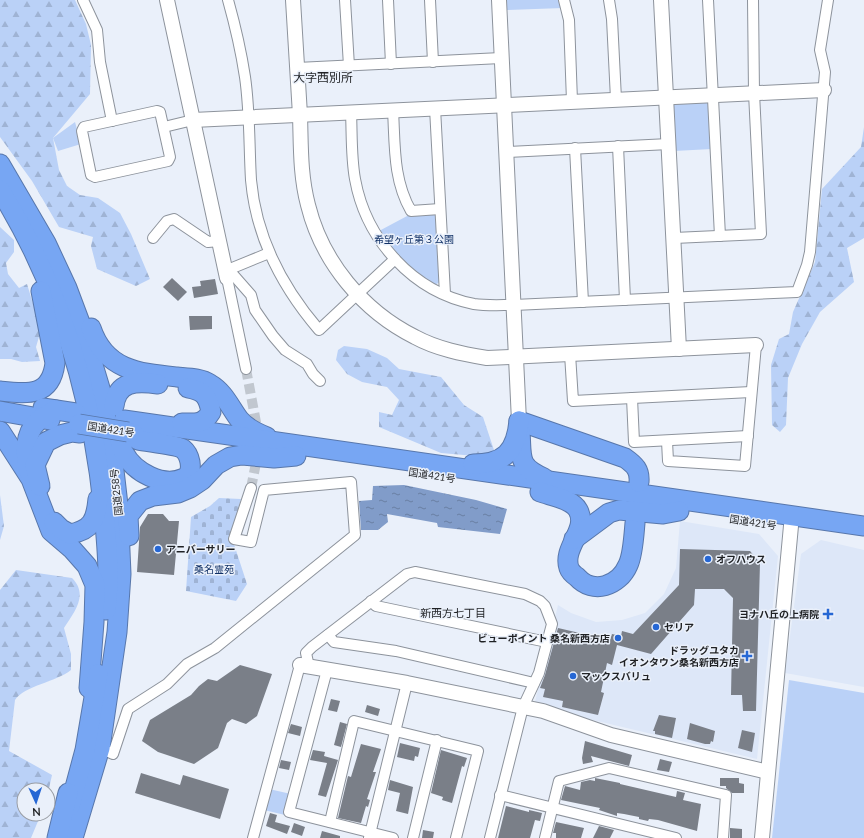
<svg xmlns="http://www.w3.org/2000/svg" width="864" height="838" font-family="Lato,'Noto Sans JP',sans-serif">
  <defs>
    <pattern id="forest-firs" width="22" height="20" patternUnits="userSpaceOnUse"><rect width="22" height="20" fill="#bad1f7"/><path d="M5 1l3.5 6h-7zM16 11l3.5 6h-7z" fill="#9fb3d4"/></pattern>
    <pattern id="cemetery-stones" width="16" height="16" patternUnits="userSpaceOnUse"><rect width="16" height="16" fill="#bad1f7"/><path d="M2 7V4a2 2 0 0 1 4 0v3zM10 15v-3a2 2 0 0 1 4 0v3z" fill="#9fb3d4"/></pattern>
    <pattern id="water-ripples" width="26" height="14" patternUnits="userSpaceOnUse"><rect width="26" height="14" fill="#819cc9"/><path d="M2 4q2-2 4 0t4 0M15 11q2-2 4 0t4 0" fill="none" stroke="#697fa3"/></pattern>
  </defs>
  <rect width="100%" height="100%" fill="#eaf0fa"/>
  <g fill="#dde7f8">
    <path d="M 680,521 L 759,534 L 778,556 L 757,759 L 534,706 L 558,605 L 571,613 L 596,622 L 622,620 L 645,613 L 664,594 L 676,568 Z"/>
    <path d="M 821,540 L 864,550 L 864,687 L 785,673 L 801,554 Z"/>
  </g>
  <g fill="#bad1f7">
    <path d="M 506,0 L 559,0 L 563,8 L 507,10 Z"/>
    <path d="M 677,102 L 710,103 L 712,149 L 674,151 L 672,106 Z"/>
    <path d="M 75,122 L 81,144 L 58,151 L 53,138 Z"/>
    <path d="M 434,213 L 438,216 L 441,281 L 435,285 C 410,271 395,254 379,231 L 409,215 Z"/>
    <path d="M 789,680 L 864,693 L 864,838 L 772,838 Z"/>
    <path d="M 269,789 L 291,794 L 285,815 L 264,810 Z"/>
  </g>
  <g fill="url(#forest-firs)">
    <path d="M 0,0 L 75,0 L 86,24 L 91,45 L 90,94 L 53,138 L 59,170 L 67,186 L 80,195 L 98,198 L 120,213 L 131,234 L 150,279 L 136,286 L 97,269 L 91,246 L 93,237 L 59,227 L 32,181 L 0,137 Z"/>
    <path d="M 864,127 L 864,238 L 847,248 L 854,282 L 820,312 L 802,344 L 788,378 L 786,425 L 780,432 L 772,425 L 771,365 L 779,339 L 789,334 L 793,312 L 815,262 L 822,189 L 861,147 Z"/>
    <path d="M 0,227 L 14,240 L 14,252 L 6,263 L 8,274 L 19,288 L 27,284 L 41,330 L 36,347 L 40,361 L 22,362 L 11,359 L 0,359 Z"/>
    <path d="M 344,346 L 367,349 L 387,358 L 399,369 L 441,377 L 464,405 L 483,417 L 494,450 L 487,457 L 441,453 L 379,427 L 379,412 L 392,415 L 399,400 L 387,387 L 362,382 L 347,374 L 336,360 L 338,350 Z"/>
    <path d="M 0,495 L 4,526 L 0,540 Z"/>
    <path d="M 16,570 L 72,578 C 89,595 74,612 64,628 L 71,654 L 71,670 C 56,682 24,686 15,700 L 9,751 L 52,775 L 48,793 L 48,790 L 24,790 L 24,814 L 41,814 L 31,838 L 0,838 L 0,590 Z"/>
  </g>
  <path fill="url(#cemetery-stones)" d="M 219,498 L 241,499 L 231,535 L 247,584 L 236,601 L 186,591 L 191,517 L 210,506 Z"/>
  <path fill="url(#water-ripples)" d="M 404,485 L 476,500 L 507,509 L 500,534 L 438,527 L 437,523 L 387,514 L 388,522 L 378,530 L 361,530 L 359,501 L 372,500 L 373,486 Z"/>
  <g fill="#7a7f88">
    <path d="M 172,278 L 187,292 L 178,301 L 163,287 Z"/>
    <path d="M 215,279 L 218,294 L 194,298 L 192,287 L 201,286 L 200,281 Z"/>
    <path d="M 189,316 L 212,316 L 212,329 L 190,330 Z"/>
    <path d="M 148,514 L 163,514 L 169,521 L 179,521 L 174,575 L 137,572 L 140,527 Z"/>
    <path d="M 680,549 L 750,551 L 760,563 L 756,711 L 743,711 L 742,695 L 731,695 L 733,598 L 724,589 L 695,589 L 694,605 L 651,654 L 617,645 L 612,665 L 607,663 L 601,692 L 604,693 L 598,715 L 562,707 L 563,701 L 543,697 L 545,689 L 540,688 L 545,675 L 558,628 L 610,640 L 612,634 L 621,636 L 622,631 L 633,634 L 679,585 Z"/>
    <path d="M 240,665 L 272,674 L 257,716 L 246,724 L 232,719 L 227,723 L 218,748 L 194,764 L 158,752 L 142,741 L 150,720 L 191,695 L 199,686 L 208,679 L 217,681 Z"/>
    <path d="M 331,699 L 340,701 L 337,712 L 328,710 Z"/>
    <path d="M 367,705 L 380,709 L 378,716 L 365,712 Z"/>
    <path d="M 659,715 L 676,718 L 672,738 L 655,734 L 655,731 L 653,731 Z"/>
    <path d="M 340,722 L 347,724 L 341,747 L 334,745 Z"/>
    <path d="M 690,723 L 715,731 L 713,742 L 711,741 L 710,744 L 705,744 L 687,739 Z"/>
    <path d="M 291,724 L 302,727 L 300,736 L 288,733 Z"/>
    <path d="M 742,730 L 755,733 L 752,752 L 738,748 Z"/>
    <path d="M 585,741 L 632,755 L 629,766 L 591,756 L 593,762 L 583,764 L 582,758 Z"/>
    <path d="M 400,743 L 420,748 L 418,757 L 415,756 L 414,761 L 397,757 Z"/>
    <path d="M 361,744 L 381,749 L 373,772 L 376,772 L 367,799 L 370,800 L 368,807 L 366,806 L 361,823 L 338,818 L 348,776 L 351,777 Z"/>
    <path d="M 313,750 L 325,752 L 324,756 L 338,760 L 326,797 L 318,795 L 327,763 L 310,760 Z"/>
    <path d="M 441,750 L 467,758 L 464,767 L 462,766 L 452,803 L 442,800 L 443,797 L 431,793 Z"/>
    <path d="M 660,759 L 672,762 L 669,772 L 657,770 Z"/>
    <path d="M 281,760 L 291,762 L 289,770 L 279,768 Z"/>
    <path d="M 141,773 L 180,785 L 183,775 L 229,789 L 220,819 L 135,793 Z"/>
    <path d="M 595,778 L 620,783 L 620,784 L 676,797 L 677,791 L 685,793 L 683,800 L 701,804 L 697,831 L 658,820 L 649,819 L 648,821 L 639,819 L 639,817 L 624,814 L 617,813 L 617,816 L 599,810 L 600,808 L 561,800 L 565,786 L 580,790 L 581,782 L 590,780 L 595,781 Z"/>
    <path d="M 720,778 L 739,778 L 739,783 L 744,784 L 744,793 L 732,793 L 726,788 L 726,786 L 720,786 Z"/>
    <path d="M 390,780 L 413,787 L 408,814 L 396,811 L 400,793 L 388,790 Z"/>
    <path d="M 506,806 L 529,812 L 529,810 L 542,813 L 540,821 L 535,820 L 530,838 L 498,838 Z"/>
    <path d="M 270,813 L 277,815 L 275,822 L 290,826 L 287,834 L 266,826 Z"/>
    <path d="M 556,822 L 584,828 L 581,838 L 556,838 L 556,833 L 553,833 Z"/>
    <path d="M 294,823 L 305,827 L 302,836 L 291,832 Z"/>
    <path d="M 599,826 L 614,830 L 610,838 L 593,838 Z"/>
    <path d="M 730,828 L 742,829 L 742,838 L 730,838 Z"/>
    <path d="M 423,830 L 434,832 L 433,838 L 422,838 Z"/>
    <path d="M 322,831 L 340,836 L 340,838 L 320,838 Z"/>
  </g>
  <g fill="none" stroke-linecap="round" stroke-linejoin="round">
    <g stroke="#c1c7cf" stroke-width="10" stroke-dasharray="10 5" stroke-linecap="butt">
      <path d="M 246,369 L 258,433"/>
      <path d="M 251,488 L 258,453"/>
    </g>
    <g stroke="#8d939c" stroke-width="12">
      <g id="street">
        <path d="M 83,0 L 97,30 L 100,62 L 112,121"/>
        <path d="M 228,0 C 235,25 241,51 245,77 C 250,111 249,146 251,180 C 256,237 283,288 319,330 L 395,259"/>
        <path d="M 345,0 L 349,66"/>
        <path d="M 388,0 L 391,64"/>
        <path d="M 430,0 L 433,62"/>
        <path d="M 564,0 L 569,20 L 572,101"/>
        <path d="M 609,0 L 612,19 L 616,99"/>
        <path d="M 708,0 L 720,236"/>
        <path d="M 297,68 L 501,58"/>
        <path d="M 435,108 L 445,294"/>
        <path d="M 393,110 C 395,145 393,180 411,211 L 440,209"/>
        <path d="M 157,111 L 160,112 L 170,157 L 168,161 L 95,177 L 91,175 L 82,131 L 84,127 Z"/>
        <path d="M 351,112 C 352,134 351,157 355,179 C 366,240 413,292 474,304 C 487,306 501,305 514,305 L 797,292 L 807,265 L 810,252 L 825,72 L 820,50 L 828,0"/>
        <path d="M 164,127 L 193,120"/>
        <path d="M 618,146 L 625,300"/>
        <path d="M 575,148 L 583,302"/>
        <path d="M 506,152 L 669,144"/>
        <path d="M 153,238 L 167,221 L 174,219 L 208,242 L 219,241"/>
        <path d="M 674,238 L 761,234 L 754,93 L 753,0"/>
        <path d="M 229,270 L 251,295 L 255,310 L 273,336 L 285,350 L 307,364 L 313,374 L 320,381"/>
        <path d="M 225,271 L 269,253"/>
        <path d="M 227,278 L 246,369"/>
        <path d="M 570,354 L 573,401 L 751,392"/>
        <path d="M 632,398 L 634,442 L 748,436"/>
        <path d="M 667,441 L 668,461 L 745,466 L 756,345"/>
        <path d="M 371,601 L 376,606 L 547,642"/>
        <path d="M 328,635 L 334,642 L 396,651 L 534,683"/>
        <path d="M 309,667 L 306,653 L 312,647 L 407,574 L 415,572 L 525,594 L 540,601 L 545,606 L 552,624 L 539,673 L 523,707 L 490,838"/>
        <path d="M 327,670 L 289,812 L 393,838"/>
        <path d="M 100,748 L 113,754 L 128,709 L 167,684 L 187,664 L 215,648 L 355,535 L 351,482 L 264,490 L 251,542 L 234,539 L 251,488"/>
        <path d="M 500,795 L 676,838"/>
        <path d="M 330,822 L 354,721 L 478,751 L 456,838"/>
        <path d="M 253,838 L 300,665"/>
        <path d="M 369,838 L 407,683"/>
        <path d="M 413,838 L 437,740"/>
        <path d="M 545,838 L 559,781 L 609,768 L 726,795 L 723,838"/>
      </g>
    </g>
    <g stroke="#8d939c" stroke-width="16">
      <g id="secondary">
        <path d="M 167,0 L 227,278"/>
        <path d="M 293,0 C 295,38 298,77 300,115 C 301,145 300,175 308,205 C 322,262 363,311 415,337 C 437,349 463,354 487,358 L 756,345"/>
        <path d="M 499,0 L 519,421"/>
        <path d="M 661,0 L 679,349"/>
        <path d="M 193,120 L 824,90"/>
        <path d="M 300,665 L 407,683 L 543,711 L 611,735 L 768,772"/>
        <path d="M 762,838 L 792,515"/>
      </g>
    </g>
    <g stroke="#5877ab" stroke-width="21">
      <g id="highway">
        <path d="M 0,164 L 46,243 L 67,288 L 82,328 L 102,395 L 112,453 L 118,505 L 121,574 L 117,632 L 100,748 L 73,838"/>
        <path d="M 0,190 C 60,287 93,399 104,513 C 107,545 110,578 106,610"/>
        <path d="M 91,328 C 105,370 138,373 177,377 C 188,378 201,378 210,384 C 224,392 230,407 239,419 C 246,428 257,433 267,437"/>
        <path d="M 0,391 C 28,394 51,397 55,363 L 41,291"/>
        <path d="M 114,406 C 117,381 136,381 158,384"/>
        <path d="M 43,408 L 76,413"/>
        <path d="M 0,411 L 50,420"/>
        <path d="M 124,420 L 864,526"/>
        <path d="M 519,421 L 625,458 C 635,465 640,470 639,482"/>
        <path d="M 182,423 C 196,423 203,425 211,412 C 208,396 204,391 188,388"/>
        <path d="M 0,431 L 31,479 L 51,531 L 72,549 L 87,566 L 95,585 L 94,622 L 89,688"/>
        <path d="M 520,431 C 522,458 517,466 544,478"/>
        <path d="M 119,432 C 120,439 120,447 124,453 C 134,472 163,488 184,478 C 190,475 191,469 190,462 C 189,457 188,453 183,449 C 177,445 147,442 138,440 L 133,433"/>
        <path d="M 473,464 C 504,464 516,452 519,421"/>
        <path d="M 29,472 C 25,456 24,434 37,422 C 42,417 50,414 56,410"/>
        <path d="M 40,486 L 35,465 L 46,442 L 60,435 L 72,432 L 80,433"/>
        <path d="M 540,492 C 551,496 572,499 578,510 C 589,530 562,547 569,568 C 570,571 574,575 577,577 C 593,595 619,586 628,565 C 633,555 634,534 635,523"/>
        <path d="M 54,522 L 61,529 L 70,534 C 92,530 96,520 98,499"/>
        <path d="M 129,536 L 128,516 L 140,501 L 153,496 L 178,493 L 190,488 L 202,480 L 216,465 L 230,457 L 242,455 L 274,458 L 296,456"/>
        <path d="M 574,539 L 609,513 L 619,510 L 663,514 L 679,511"/>
        <path d="M 70,806 L 85,750 L 98,674"/>
        <path d="M 57,838 L 68,793"/>
      </g>
    </g>
    <use href="#street" stroke="#fff" stroke-width="10"/>
    <use href="#secondary" stroke="#fff" stroke-width="14"/>
    <use href="#highway" stroke="#77a6f3" stroke-width="19"/>
    <g stroke="#5877ab" stroke-width="21" stroke-linecap="butt">
      <path id="highway-bridge" d="M 79,424 L 128,432"/>
    </g>
    <use href="#highway-bridge" stroke="#77a6f3" stroke-width="19"/>
  </g>
  <g fill="#2667d4" stroke="#eaf0fa" stroke-width="1.5">
    <circle cx="158" cy="549" r="4"/>
    <circle cx="708" cy="559" r="4"/>
    <path d="M826 608h4v4h4v4h-4v4h-4v-4h-4v-4h4z"/>
    <circle cx="656" cy="627" r="4"/>
    <circle cx="618" cy="638" r="4"/>
    <path d="M745 650h4v4h4v4h-4v4h-4v-4h-4v-4h4z"/>
    <circle cx="573" cy="676" r="4"/>
  </g>
  <g text-anchor="middle" dominant-baseline="central" stroke-width="3" stroke-linejoin="round" paint-order="stroke">
    <g font-size="10" fill="#103066" stroke="#eaf0fa">
      <text x="414" y="239">希望ヶ丘第３公園</text>
      <text x="214" y="569">桑名霊苑</text>
    </g>
    <g font-size="10" fill="#1f2124" stroke="#eaf0fa">
      <text transform="translate(111 429) rotate(9)">国道421号</text>
      <text transform="translate(432 475) rotate(9)">国道421号</text>
      <text transform="translate(116 492) rotate(-96)">国道258号</text>
      <text transform="translate(753 522) rotate(9)">国道421号</text>
    </g>
    <g font-size="10" font-weight="bold" fill="#1f2124" stroke="#eaf0fa" text-anchor="start">
      <text x="166" y="549">アニバーサリー</text>
      <text x="716" y="559">オフハウス</text>
      <text x="819" y="614" text-anchor="end">ヨナハ丘の上病院</text>
      <text x="664" y="627">セリア</text>
      <text x="610" y="638" text-anchor="end">ビューポイント 桑名新西方店</text>
      <text x="739" y="650" text-anchor="end">ドラッグユタカ<tspan x="739" dy="12">イオンタウン桑名新西方店</tspan></text>
      <text x="581" y="676">マックスバリュ</text>
    </g>
    <g font-size="11" fill="#1f2124" stroke="#eaf0fa">
      <text x="453" y="612">新西方七丁目</text>
    </g>
    <g font-size="12" fill="#1f2124" stroke="#eaf0fa">
      <text x="323" y="77">大字西別所</text>
    </g>
  </g>
  <g transform="translate(36 802) rotate(177)"><circle r="19" fill="#eaf0fa" stroke="#999da4"/>
  <path d="M0-3L7 15L0 10L-7 15Z" fill="#2667d4"/>
  <text y="-6" font-size="11" font-weight="bold" text-anchor="middle" fill="#1f2124">N</text>
  </g>
</svg>
